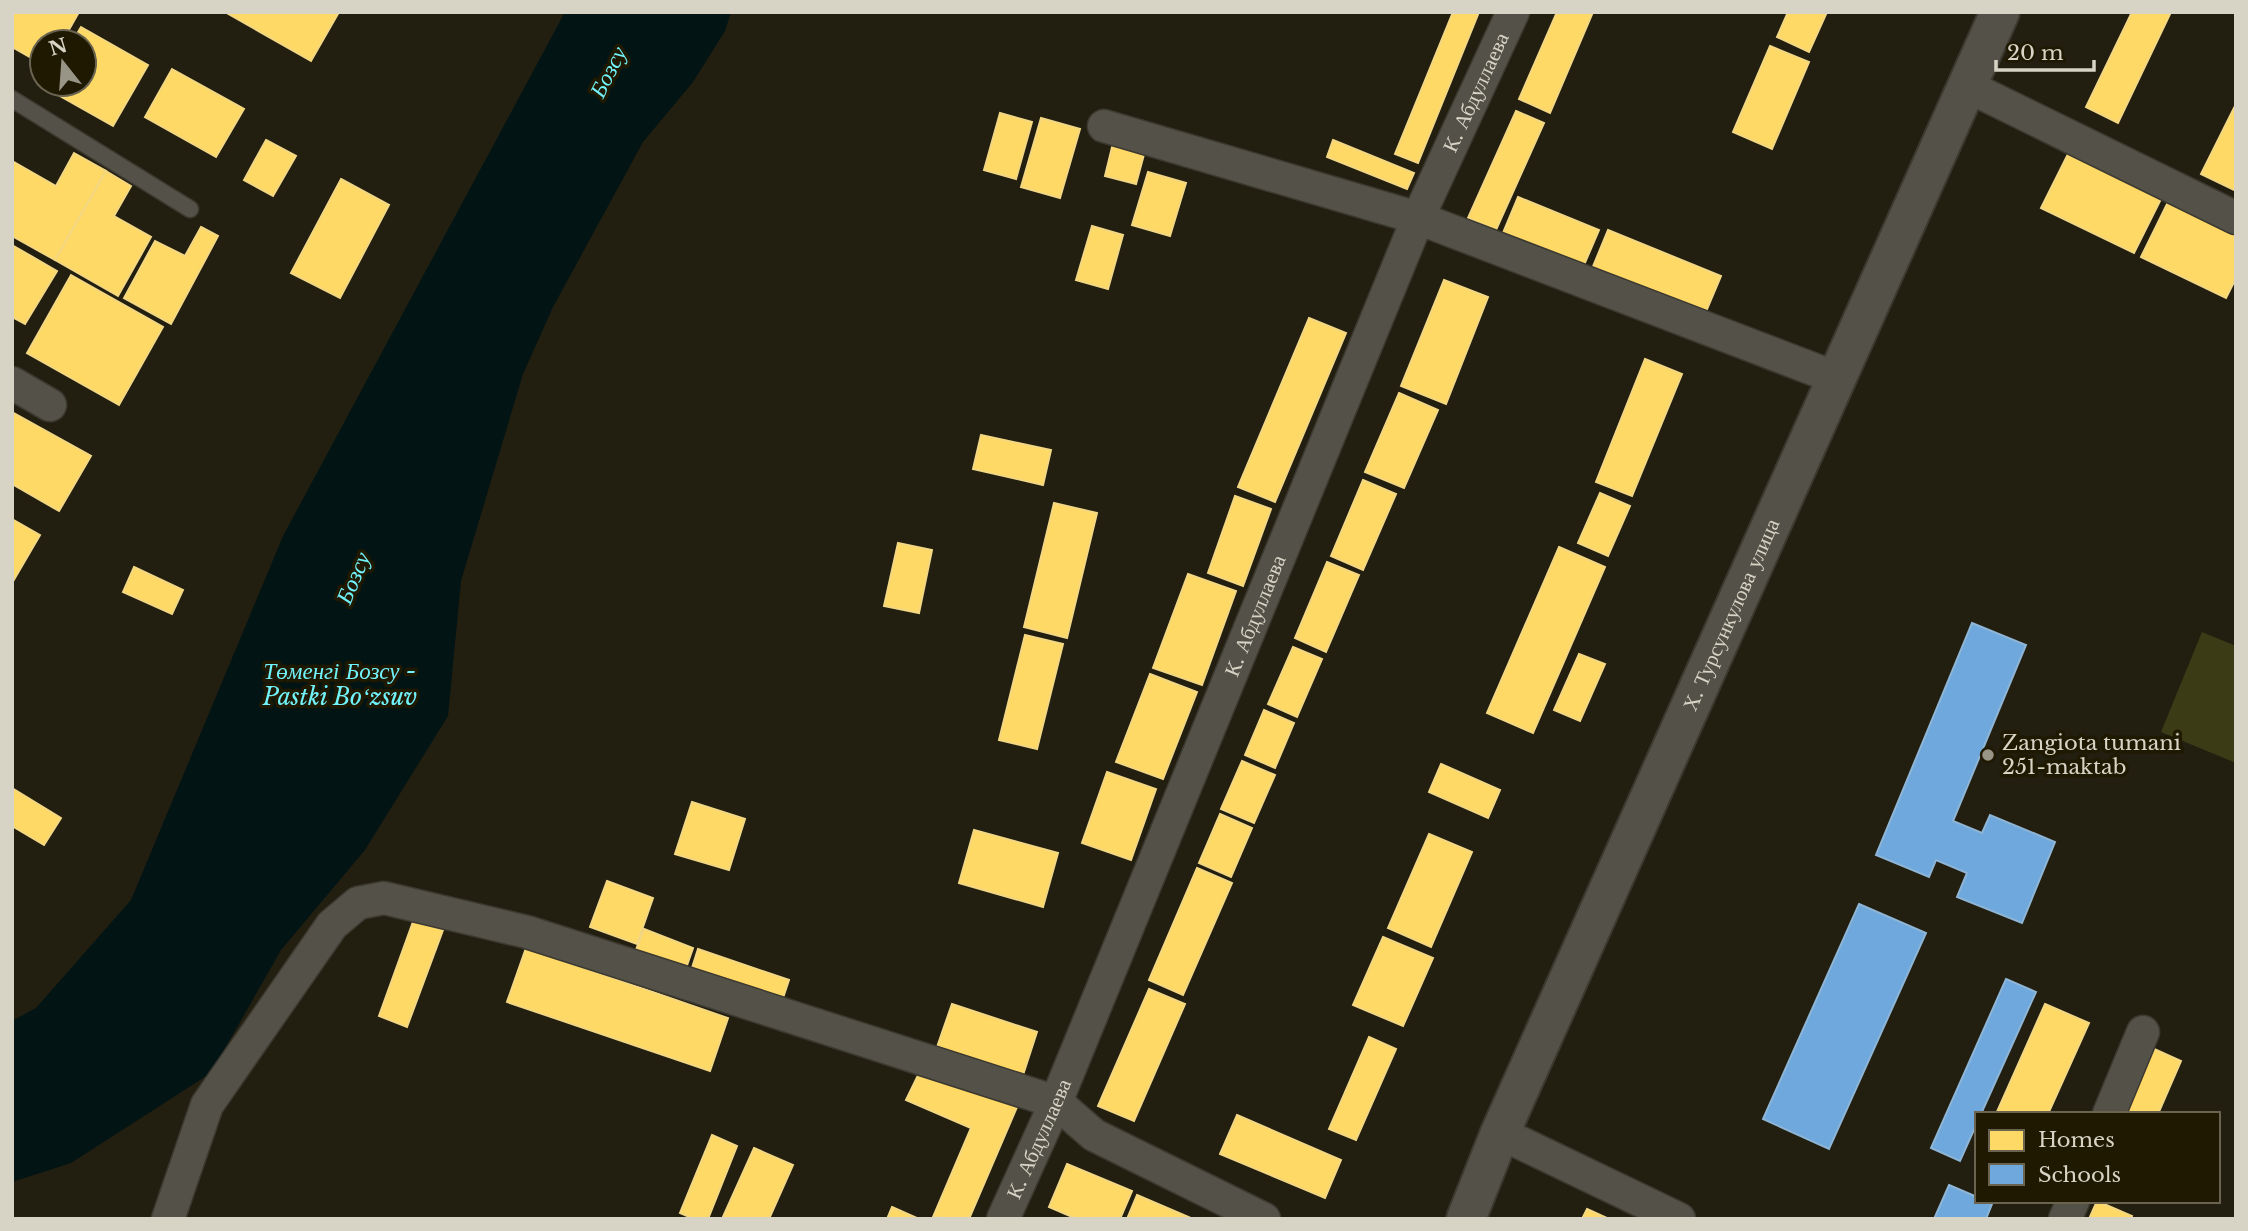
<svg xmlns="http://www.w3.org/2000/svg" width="2248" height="1231" font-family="'Libre Baskerville',serif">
  <rect width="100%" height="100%" fill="#221f11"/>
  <path fill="#3b3c16" d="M 2202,632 L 2236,646 L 2236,763 L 2161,732 Z"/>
  <path fill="#031415" d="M 565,12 L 731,12 L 725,31 L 693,82 L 643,142 L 553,307 L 523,374 L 461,581 L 448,716 L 365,850 L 281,950 L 211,1073 L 71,1163 L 12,1182 L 12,1021 L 36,1008 L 131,900 L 283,536 Z"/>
  <g fill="#ffd966" stroke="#f3d782" stroke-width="2">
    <path d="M 12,12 L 79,12 L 62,42 L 42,42 L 42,64 L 12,47 Z"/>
    <path d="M 225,12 L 339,12 L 311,61 Z"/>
    <path d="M 1453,12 L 1479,12 L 1418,163 L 1395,154 Z"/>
    <path d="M 1557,12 L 1593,12 L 1550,113 L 1519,99 Z"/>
    <path d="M 1788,12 L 1827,12 L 1809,52 L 1777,37 Z"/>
    <path d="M 2132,12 L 2171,12 L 2118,123 L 2086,107 Z"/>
    <path d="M 81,27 L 148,65 L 113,126 L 46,88 L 48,84 L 84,84 L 84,42 L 72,42 Z"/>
    <path d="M 1770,46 L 1809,62 L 1772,149 L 1733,132 Z"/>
    <path d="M 172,69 L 244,109 L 216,157 L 145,117 Z"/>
    <path d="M 2236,104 L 2236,191 L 2201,174 Z"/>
    <path d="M 1516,111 L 1544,123 L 1496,230 L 1468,218 Z"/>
    <path d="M 1000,113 L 1032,122 L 1016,179 L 984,170 Z"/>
    <path d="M 1041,118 L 1080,129 L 1060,198 L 1021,187 Z"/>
    <path d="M 1114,139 L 1146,147 L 1136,184 L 1105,176 Z"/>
    <path d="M 266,140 L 296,156 L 273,196 L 244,180 Z"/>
    <path d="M 1333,140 L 1414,173 L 1407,189 L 1327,157 Z"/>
    <path d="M 74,153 L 106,171 L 55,260 L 12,236 L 12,161 L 56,186 Z"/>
    <path d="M 2068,154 L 2161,199 L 2134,253 L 2041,208 Z"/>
    <path d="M 106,171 L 131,186 L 114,216 L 151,237 L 118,296 L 55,260 Z"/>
    <path d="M 1148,172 L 1186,183 L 1170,236 L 1132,225 Z"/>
    <path d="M 341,179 L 389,205 L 340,298 L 291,273 Z"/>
    <path d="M 1518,197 L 1599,230 L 1584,265 L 1503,233 Z"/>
    <path d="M 2168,202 L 2236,235 L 2236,278 L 2226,298 L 2141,257 Z"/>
    <path d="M 1092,226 L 1123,235 L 1108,289 L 1076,280 Z"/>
    <path d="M 201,227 L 218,236 L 171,324 L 124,298 L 155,241 L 185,256 Z"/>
    <path d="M 1608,230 L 1721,276 L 1705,314 L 1592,269 Z"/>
    <path d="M 12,245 L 57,271 L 25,324 L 12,317 Z"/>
    <path d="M 71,275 L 163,327 L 119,405 L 27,353 Z"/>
    <path d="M 1444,280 L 1488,297 L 1446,404 L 1401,386 Z"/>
    <path d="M 1309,318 L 1346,333 L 1275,502 L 1238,487 Z"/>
    <path d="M 1645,359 L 1682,374 L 1632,496 L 1596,482 Z"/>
    <path d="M 1399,393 L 1438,410 L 1404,488 L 1365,472 Z"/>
    <path d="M 12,412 L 91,456 L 59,511 L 12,484 Z"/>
    <path d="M 981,435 L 1051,450 L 1043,485 L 973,469 Z"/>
    <path d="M 1363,480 L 1396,494 L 1363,570 L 1331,556 Z"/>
    <path d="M 1600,493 L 1630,506 L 1608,556 L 1578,543 Z"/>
    <path d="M 1235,496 L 1271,509 L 1243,586 L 1208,573 Z"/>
    <path d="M 1054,503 L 1097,513 L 1067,638 L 1024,627 Z"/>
    <path d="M 12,519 L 40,535 L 12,583 Z"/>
    <path d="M 898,543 L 932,550 L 919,613 L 884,606 Z"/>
    <path d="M 1559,547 L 1605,567 L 1533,733 L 1487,713 Z"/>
    <path d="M 1327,562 L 1359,575 L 1326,652 L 1295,638 Z"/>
    <path d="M 134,567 L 183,590 L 172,614 L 123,592 Z"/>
    <path d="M 1188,574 L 1236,591 L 1202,685 L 1153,668 Z"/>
    <path d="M 1025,635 L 1063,644 L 1037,749 L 999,740 Z"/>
    <path d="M 1293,647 L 1322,659 L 1297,717 L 1268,704 Z"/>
    <path d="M 1579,654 L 1605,664 L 1580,721 L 1554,710 Z"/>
    <path d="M 1150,674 L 1197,692 L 1163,779 L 1116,762 Z"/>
    <path d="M 1264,710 L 1294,723 L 1275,768 L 1245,755 Z"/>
    <path d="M 1242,761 L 1275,775 L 1254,823 L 1221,809 Z"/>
    <path d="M 1441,764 L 1500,790 L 1488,818 L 1429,792 Z"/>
    <path d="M 1107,772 L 1156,789 L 1131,860 L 1082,843 Z"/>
    <path d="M 12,788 L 61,818 L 44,845 L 12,826 Z"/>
    <path d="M 692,802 L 745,819 L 729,870 L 675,854 Z"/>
    <path d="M 1220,814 L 1252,828 L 1231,877 L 1199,863 Z"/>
    <path d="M 974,830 L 1058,853 L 1043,907 L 959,883 Z"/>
    <path d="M 1429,834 L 1472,852 L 1431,947 L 1388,928 Z"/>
    <path d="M 1197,868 L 1232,883 L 1183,995 L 1149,980 Z"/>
    <path d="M 607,881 L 653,898 L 637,944 L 590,927 Z"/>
    <path d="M 414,919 L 443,930 L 407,1027 L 379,1016 Z"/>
    <path d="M 644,929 L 693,948 L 684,974 L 634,955 Z"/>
    <path d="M 1383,937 L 1433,958 L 1403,1026 L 1353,1005 Z"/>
    <path d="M 526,948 L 728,1018 L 710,1071 L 507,1002 Z"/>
    <path d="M 698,949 L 789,980 L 781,1004 L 690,974 Z"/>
    <path d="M 1149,989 L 1185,1004 L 1134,1121 L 1098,1106 Z"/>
    <path d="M 952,1004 L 1037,1032 L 1023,1075 L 937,1047 Z"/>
    <path d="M 2045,1004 L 2089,1023 L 2048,1114 L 1996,1114 Z"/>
    <path d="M 1369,1037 L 1396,1049 L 1356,1140 L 1329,1129 Z"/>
    <path d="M 2152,1048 L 2181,1061 L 2158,1114 L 2123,1114 Z"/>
    <path d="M 922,1067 L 1017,1107 L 969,1219 L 933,1217 L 971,1128 L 906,1100 Z"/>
    <path d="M 1237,1115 L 1341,1160 L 1325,1198 L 1220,1154 Z"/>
    <path d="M 712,1135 L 737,1146 L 708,1219 L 694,1219 L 680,1213 Z"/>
    <path d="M 754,1148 L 793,1165 L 769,1219 L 722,1219 Z"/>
    <path d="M 1067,1164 L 1132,1191 L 1120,1219 L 1077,1219 L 1049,1207 Z"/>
    <path d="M 1137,1195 L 1193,1219 L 1127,1219 Z"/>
    <path d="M 2097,1201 L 2132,1216 L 2131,1219 L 2089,1219 Z"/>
    <path d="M 892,1207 L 919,1219 L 887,1219 Z"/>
    <path d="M 1587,1209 L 1609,1219 L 1582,1219 Z"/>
  </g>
  <g fill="#6fa8dc" stroke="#8eb5d5" stroke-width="2">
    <path d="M 1972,623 L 2026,645 L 1953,821 L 1982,833 L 1990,815 L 2055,842 L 2022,923 L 1957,897 L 1967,873 L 1936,860 L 1929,877 L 1876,855 Z"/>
    <path d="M 1859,904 L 1926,933 L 1829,1149 L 1763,1119 Z"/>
    <path d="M 2006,979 L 2036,992 L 1981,1114 L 1977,1114 L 1977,1123 L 1960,1161 L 1931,1148 Z"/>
    <path d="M 1949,1185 L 1977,1197 L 1977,1201 L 1992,1204 L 1986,1219 L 1934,1219 Z"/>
  </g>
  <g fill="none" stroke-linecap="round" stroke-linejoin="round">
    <g stroke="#3c3930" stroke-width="19">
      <path id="service" d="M 12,99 L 190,209"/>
    </g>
    <g stroke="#3c3930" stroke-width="35">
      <g id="minor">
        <path d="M 1967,86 L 2236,218"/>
        <path d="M 1104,126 L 1418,218 L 1839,379"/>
        <path d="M 12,383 L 50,405"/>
        <path d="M 2109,1114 L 2143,1032"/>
        <path d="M 1500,1133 L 1679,1219"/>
        <path d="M 168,1219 L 207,1105 L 332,925 L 358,903 L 384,898 L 527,932 L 1056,1102 L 1094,1135 L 1264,1219"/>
        <path id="s1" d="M 1003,1219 L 1056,1102 L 1418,218 L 1513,12"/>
        <path d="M 2065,1219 L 2073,1201"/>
      </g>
    </g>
    <g stroke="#3c3930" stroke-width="42">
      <g id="tertiary">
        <path id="s2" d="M 1466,1219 L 1500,1133 L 2000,12"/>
      </g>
    </g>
    <use href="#service" stroke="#545248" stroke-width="16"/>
    <use href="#minor" stroke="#545248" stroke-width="32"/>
    <use href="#tertiary" stroke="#545248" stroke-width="38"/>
  </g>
  <circle fill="#989486" stroke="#1f1902" stroke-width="2.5" cx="1988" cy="755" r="7"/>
  <g text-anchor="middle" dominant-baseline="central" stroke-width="7" stroke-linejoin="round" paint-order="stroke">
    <g font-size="21" fill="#d7d3c5" stroke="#1f1902">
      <text stroke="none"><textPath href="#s1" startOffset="1222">К. Абдуллаева</textPath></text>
      <text stroke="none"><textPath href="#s1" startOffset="654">К. Абдуллаева</textPath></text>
      <text stroke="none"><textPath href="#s2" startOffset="660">Х. Турсункулова улица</textPath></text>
      <text stroke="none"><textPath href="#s1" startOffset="88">К. Абдуллаева</textPath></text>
    </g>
    <g font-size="21" fill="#d7d3c5" stroke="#1f1902" text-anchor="start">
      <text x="2002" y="743">Zangiota tumani<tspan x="2002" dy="24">251-maktab</tspan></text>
    </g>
    <g font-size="23" font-style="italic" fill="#71f3fc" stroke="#1f1902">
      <text transform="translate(608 72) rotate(-63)">Бозсу</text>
      <text transform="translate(353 578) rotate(-67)">Бозсу</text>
      <text x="340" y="671">Төменгі Бозсу -<tspan x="340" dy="26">Pastki Boʻzsuv</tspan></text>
    </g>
  </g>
  <rect width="2248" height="1231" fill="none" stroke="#d7d3c5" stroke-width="28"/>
  <rect x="1975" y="1112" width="245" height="91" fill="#1f1902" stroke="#696350" stroke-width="2"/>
  <rect x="1989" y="1130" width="35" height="21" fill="#ffd966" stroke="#696350" stroke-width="2"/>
  <text x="2038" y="1147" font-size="21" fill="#d7d3c5">Homes</text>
  <rect x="1989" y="1164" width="35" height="21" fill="#6fa8dc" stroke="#696350" stroke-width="2"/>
  <text x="2038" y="1182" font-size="21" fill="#d7d3c5">Schools</text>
  <g transform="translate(63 63) rotate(343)"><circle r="33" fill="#1f1902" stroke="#696350" stroke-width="2"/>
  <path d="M0-5L12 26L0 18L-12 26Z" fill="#989486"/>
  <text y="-10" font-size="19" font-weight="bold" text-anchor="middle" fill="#d7d3c5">N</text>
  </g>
  <path d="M1996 60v10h98v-10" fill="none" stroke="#d7d3c5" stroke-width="3.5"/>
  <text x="2007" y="60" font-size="21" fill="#d7d3c5" stroke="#1f1902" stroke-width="5" paint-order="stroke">20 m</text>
</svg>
